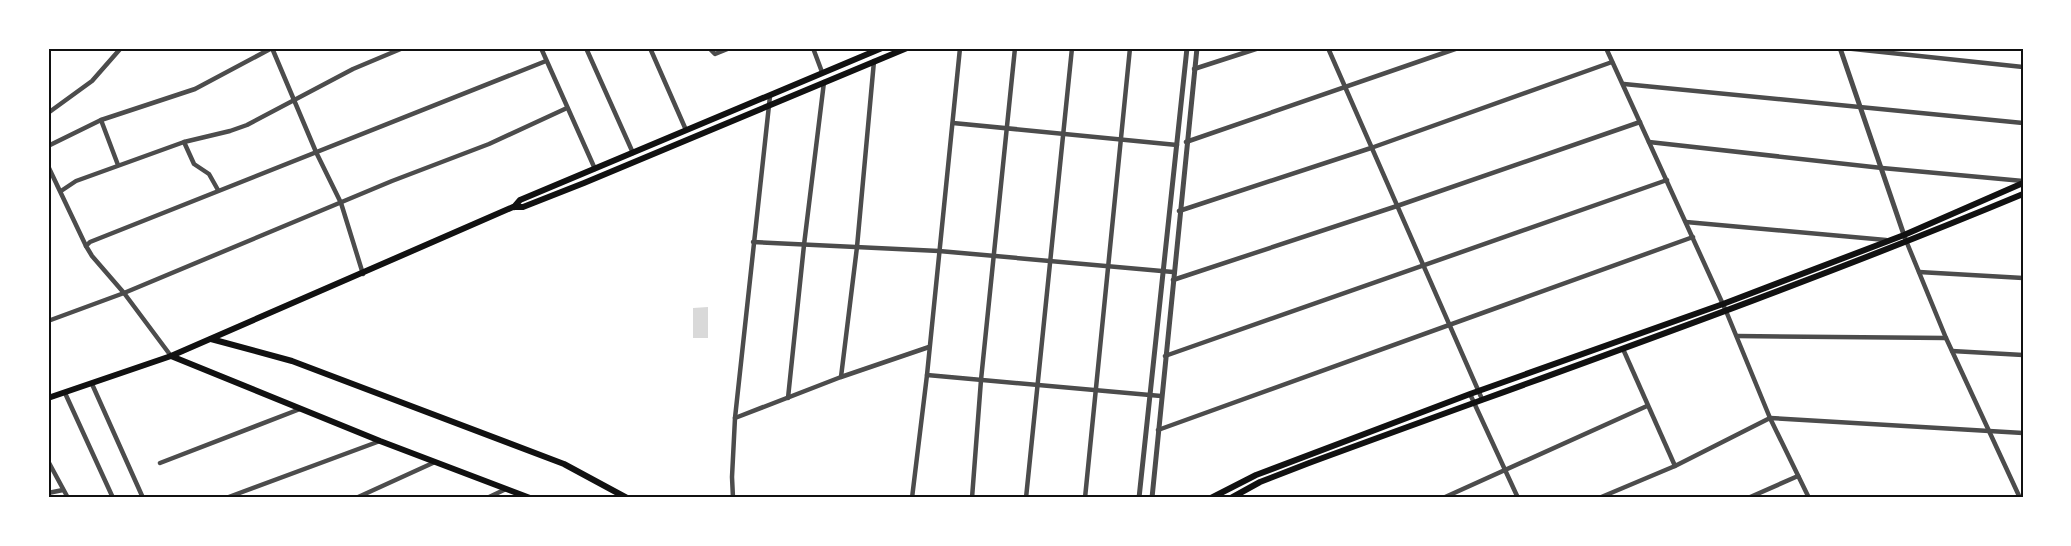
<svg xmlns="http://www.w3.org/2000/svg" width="2071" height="546" font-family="'IBM Plex Sans',sans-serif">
  <rect width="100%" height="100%" fill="#fff"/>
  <path fill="#d9d9d9" d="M 708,307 L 708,338 L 693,338 L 693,308 Z"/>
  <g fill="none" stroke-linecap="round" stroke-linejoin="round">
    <g stroke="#4c4c4c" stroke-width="4.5">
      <path d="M 272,48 L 316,152 L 341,203 L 363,274"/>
      <path d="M 541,48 L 595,169"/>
      <path d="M 586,48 L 633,153"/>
      <path d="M 650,48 L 686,130"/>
      <path d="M 709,48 L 715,54 L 730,48"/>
      <path d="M 813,48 L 822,72"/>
      <path d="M 1328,48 L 1482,399"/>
      <path d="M 1606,48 L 1726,311 L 1770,418 L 1809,498"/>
      <path d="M 1844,48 L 2023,67"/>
      <path d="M 1194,69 L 1259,48"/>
      <path d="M 1624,84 L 2023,123"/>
      <path d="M 48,113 L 92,81 L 121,48"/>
      <path d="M 101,120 L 118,165"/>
      <path d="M 953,123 L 1177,145"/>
      <path d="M 184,142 L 194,164 L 209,174 L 218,190"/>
      <path d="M 1186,142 L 1458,48"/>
      <path d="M 1649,142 L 1882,168 L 2023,181"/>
      <path d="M 48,146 L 101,120 L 195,89 L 272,48"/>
      <path d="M 48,166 L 86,246"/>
      <path d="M 61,191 L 76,181 L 184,142 L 230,131 L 247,125 L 353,69 L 403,48"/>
      <path d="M 1179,211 L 1371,148 L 1612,62"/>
      <path d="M 1686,222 L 1886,240"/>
      <path d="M 753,242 L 939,251 L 1173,272"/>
      <path d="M 1907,243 L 1946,338 L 2020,498"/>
      <path d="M 1919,272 L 2023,278"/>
      <path d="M 1173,280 L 1397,206 L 1640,122"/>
      <path d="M 48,321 L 124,293 L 392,181 L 489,144 L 567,108"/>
      <path d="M 1737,336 L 1946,338"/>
      <path d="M 1623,349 L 1675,466"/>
      <path d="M 1952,351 L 2023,355"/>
      <path d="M 171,356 L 124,293 L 92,256 L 86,246 L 90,242 L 546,61"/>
      <path d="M 1165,356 L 1667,180"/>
      <path d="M 927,375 L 1161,396"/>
      <path d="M 841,377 L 857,247 L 874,61"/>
      <path d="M 92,384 L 143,498"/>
      <path d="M 65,393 L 113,498"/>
      <path d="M 1470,394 L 1518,498"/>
      <path d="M 788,398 L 804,245 L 824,82"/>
      <path d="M 735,418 L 841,377 L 929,347"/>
      <path d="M 1158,430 L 1693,237"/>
      <path d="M 48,461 L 68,498"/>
      <path d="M 160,463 L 300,409"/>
      <path d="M 48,493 L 63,490"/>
      <path d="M 226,498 L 380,441"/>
      <path d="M 356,498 L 435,462"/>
      <path d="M 487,498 L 506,489"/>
      <path d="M 733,498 L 732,477 L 735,418 L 770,96"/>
      <path d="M 912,498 L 927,375 L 960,48"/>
      <path d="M 972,498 L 981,380 L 1015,48"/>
      <path d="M 1026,498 L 1072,48"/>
      <path d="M 1085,498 L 1130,48"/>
      <path d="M 1443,498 L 1647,406"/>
      <path d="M 1599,498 L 1675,466 L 1770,418 L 2023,433"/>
      <path d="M 1748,498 L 1798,476"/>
    </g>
    <g stroke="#4c4c4c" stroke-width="5">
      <path d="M 1840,48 L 1905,238"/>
      <path d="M 1139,498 L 1187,48"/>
      <path d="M 1152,498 L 1197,48"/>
    </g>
    <g stroke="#111" stroke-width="6">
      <path d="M 514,207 L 520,200 L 882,48"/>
      <path d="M 211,339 L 292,361 L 564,464 L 627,498"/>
      <path d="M 171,356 L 380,441 L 530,498"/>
      <path d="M 48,398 L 171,356 L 513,207 L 523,207 L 584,183 L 907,48"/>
      <path d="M 1211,498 L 1256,475 L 1470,394 L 1723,304 L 1904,235 L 2023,183"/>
      <path d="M 1231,498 L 1260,482 L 1309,463 C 1548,375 1788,292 2023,194"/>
    </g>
  </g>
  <rect width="2071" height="546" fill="none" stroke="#ffffff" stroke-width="99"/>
  <rect x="50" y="50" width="1972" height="446" fill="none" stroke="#111" stroke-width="2"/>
</svg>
